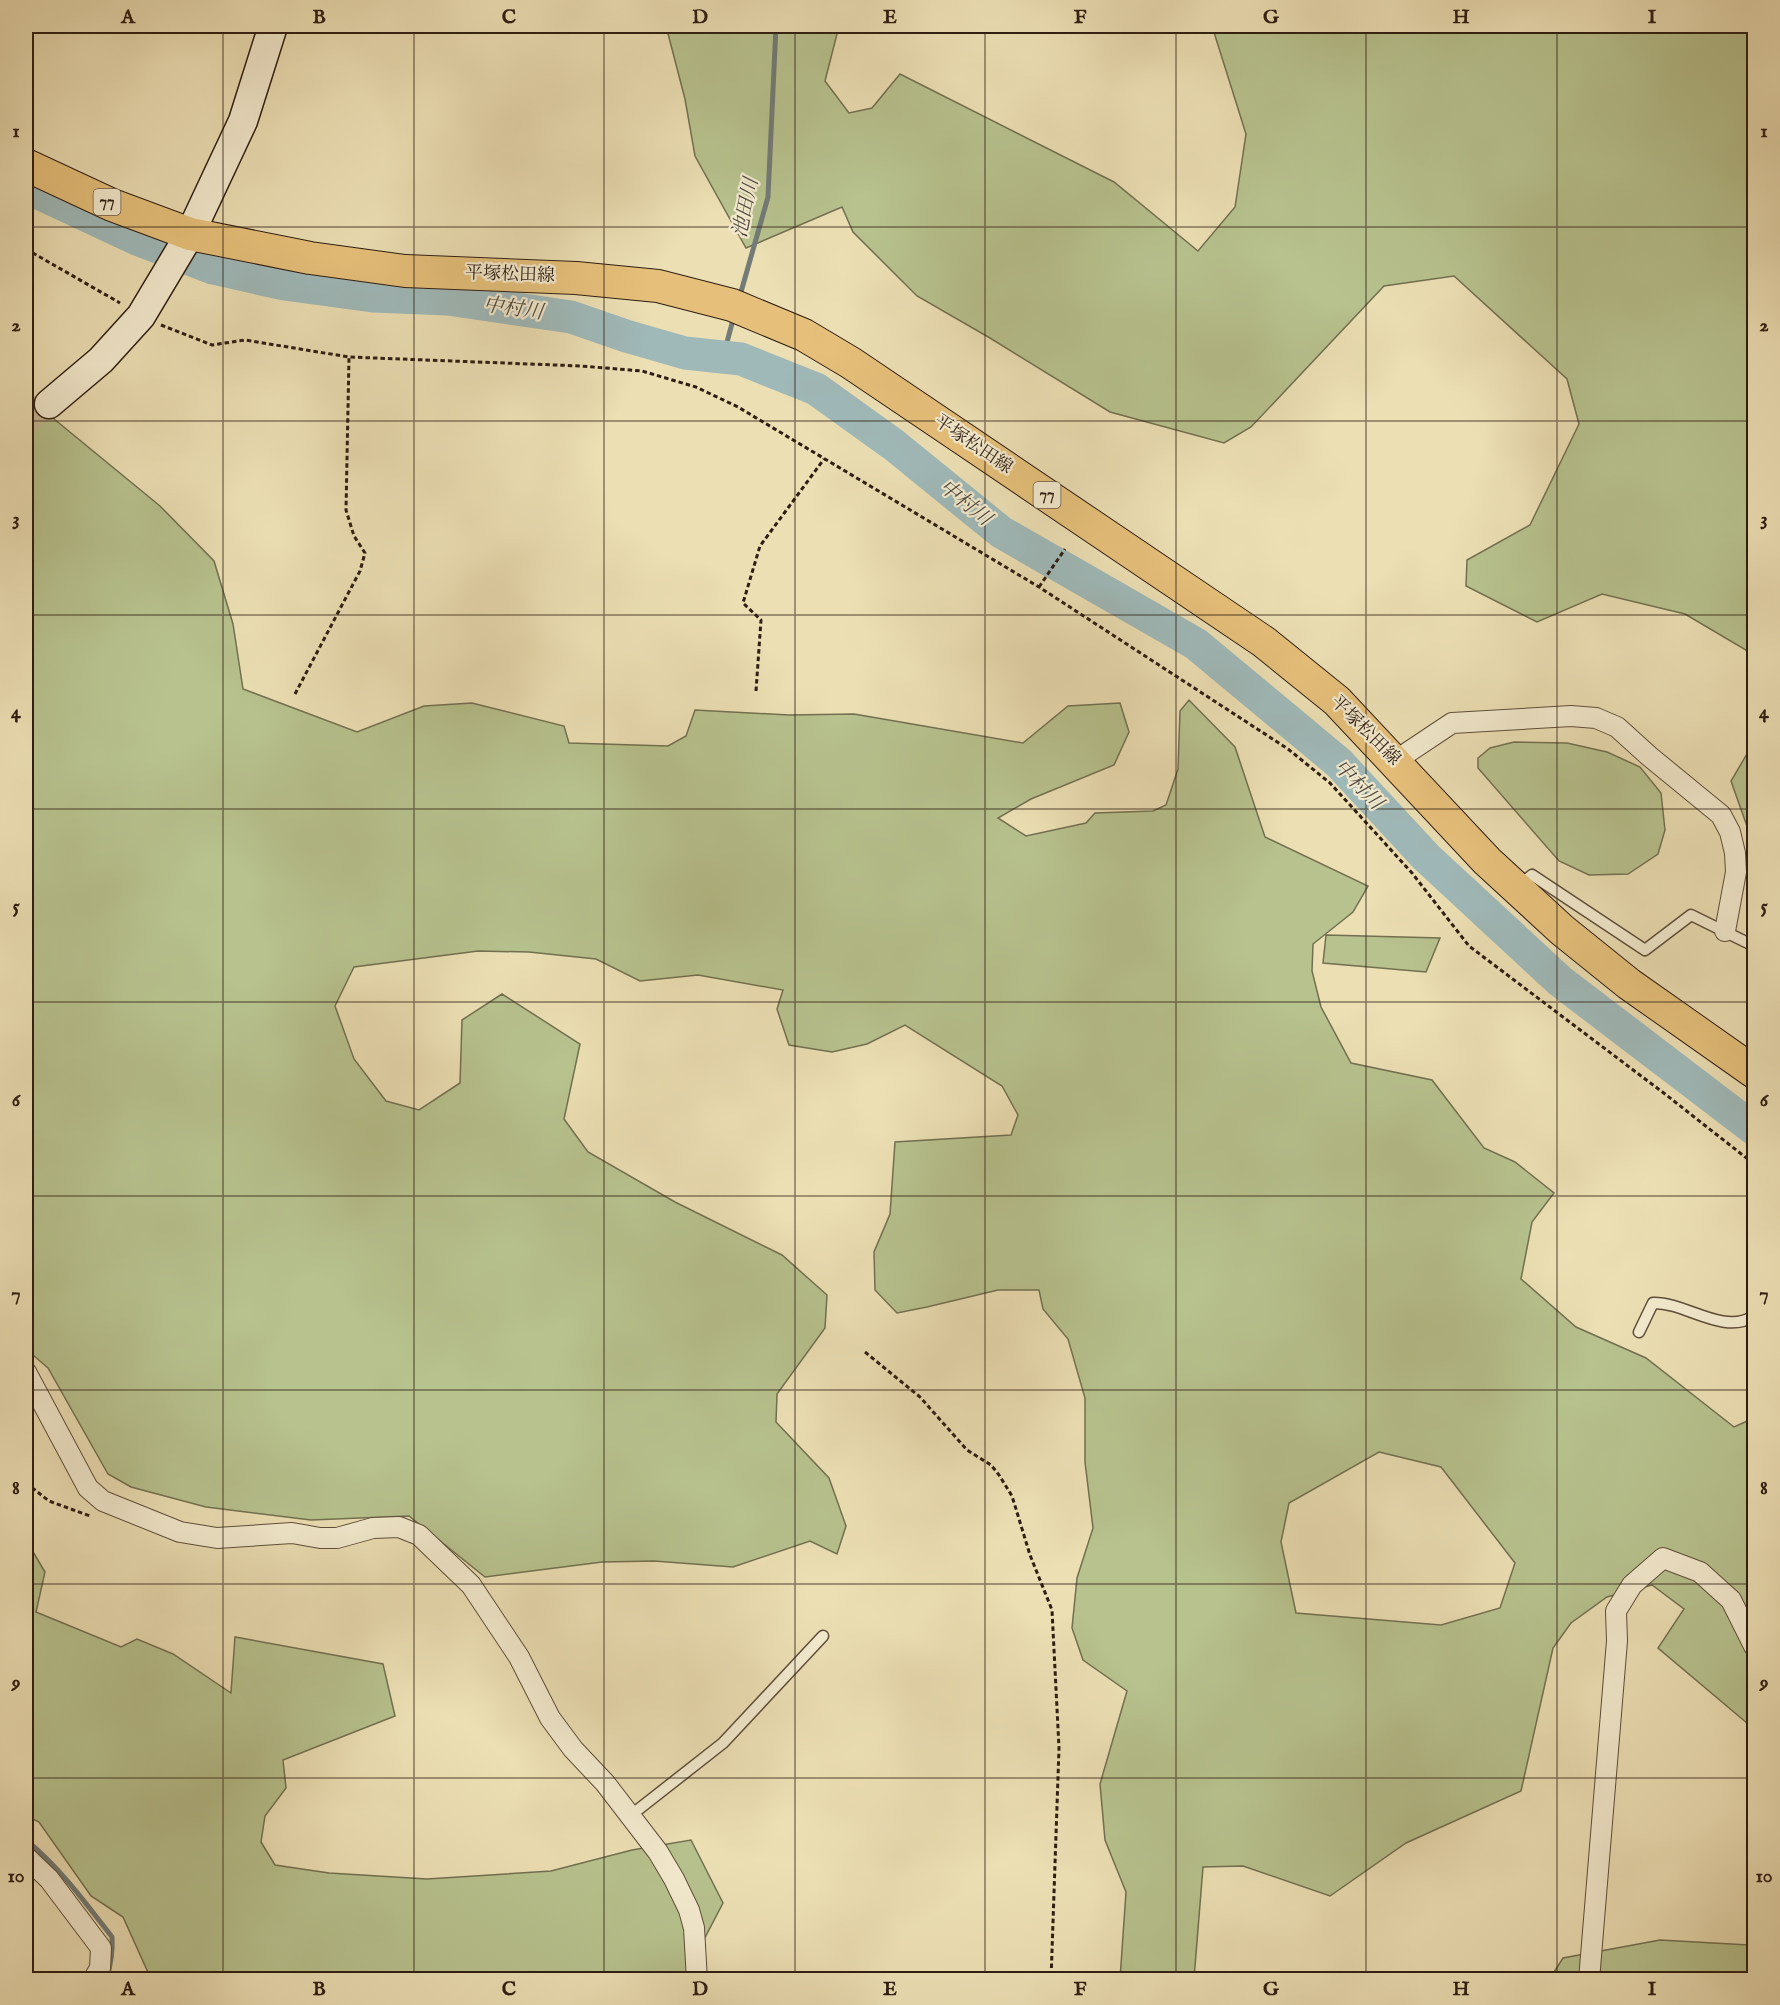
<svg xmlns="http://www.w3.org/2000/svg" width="1780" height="2005" font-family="'IM FELL English','Noto Serif JP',serif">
  <rect width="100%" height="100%" fill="#ecdfb4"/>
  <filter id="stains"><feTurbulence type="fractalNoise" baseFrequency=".00333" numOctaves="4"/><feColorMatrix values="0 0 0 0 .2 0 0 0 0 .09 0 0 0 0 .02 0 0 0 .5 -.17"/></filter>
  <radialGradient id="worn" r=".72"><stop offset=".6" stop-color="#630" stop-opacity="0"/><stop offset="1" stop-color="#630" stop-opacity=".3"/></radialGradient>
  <g fill="#b7c28e" stroke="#727050" stroke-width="1.5" fill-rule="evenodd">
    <path d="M 666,26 L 839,26 L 825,81 L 849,113 L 872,108 L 900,74 L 1114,182 L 1198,251 L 1235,207 L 1246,134 L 1212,26 L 1754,26 L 1754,659 L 1751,653 L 1685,614 L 1602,594 L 1537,622 L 1466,586 L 1467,560 L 1530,525 L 1579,424 L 1567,379 L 1454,276 L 1384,286 L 1251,427 L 1224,443 L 1110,412 L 990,338 L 917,296 L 853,232 L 842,207 L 746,248 L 695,156 L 685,99 Z"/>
    <path d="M 26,396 L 160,506 L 214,561 L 233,624 L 243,689 L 357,732 L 424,706 L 472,703 L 564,726 L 569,743 L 668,746 L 686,736 L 695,710 L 789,715 L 854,714 L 1023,743 L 1068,706 L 1120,703 L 1129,732 L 1114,765 L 1031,799 L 998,818 L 1026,836 L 1086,823 L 1095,813 L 1153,811 L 1166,805 L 1178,769 L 1180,711 L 1189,700 L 1235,747 L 1265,837 L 1368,886 L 1353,912 L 1313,944 L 1312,971 L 1321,1007 L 1351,1063 L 1432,1080 L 1484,1148 L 1515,1162 L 1554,1193 L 1532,1222 L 1521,1279 L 1576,1327 L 1646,1358 L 1734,1427 L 1754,1418 L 1754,1729 L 1658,1648 L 1684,1609 L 1652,1585 L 1607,1597 L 1571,1623 L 1553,1648 L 1521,1791 L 1406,1843 L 1330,1896 L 1243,1866 L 1203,1867 L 1194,1979 L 1120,1979 L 1126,1892 L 1105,1840 L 1100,1784 L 1127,1691 L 1083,1660 L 1072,1628 L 1077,1578 L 1093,1528 L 1085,1462 L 1085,1398 L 1068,1339 L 1043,1309 L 1039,1290 L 998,1290 L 927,1307 L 897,1313 L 875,1290 L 874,1252 L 890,1214 L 895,1142 L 1011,1135 L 1018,1115 L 1002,1086 L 905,1025 L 867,1044 L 832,1052 L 789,1045 L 777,1009 L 783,990 L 698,975 L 640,981 L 596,959 L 529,952 L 478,951 L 354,967 L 335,1006 L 354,1059 L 386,1101 L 419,1110 L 460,1083 L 462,1020 L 502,994 L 580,1044 L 564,1119 L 588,1152 L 675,1202 L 782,1255 L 827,1295 L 825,1328 L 777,1394 L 776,1422 L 829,1478 L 846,1526 L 837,1554 L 810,1541 L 733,1567 L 654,1561 L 602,1562 L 485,1577 L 409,1516 L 311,1520 L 206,1507 L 131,1487 L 108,1474 L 48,1368 L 26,1349 ZM 1379,1452 L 1441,1467 L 1515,1563 L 1500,1608 L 1441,1625 L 1296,1613 L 1281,1542 L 1289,1503 Z"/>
    <path d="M 1514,742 L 1567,743 L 1607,752 L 1640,767 L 1661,793 L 1665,830 L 1658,854 L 1628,874 L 1589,875 L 1559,861 L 1478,768 L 1478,758 L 1490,748 Z"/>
    <path d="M 1754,742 L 1754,834 L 1748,829 L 1731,781 Z"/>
    <path d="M 1326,935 L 1440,938 L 1426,972 L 1323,963 Z"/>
    <path d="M 26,1540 L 45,1572 L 36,1612 L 121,1647 L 137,1639 L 173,1654 L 231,1693 L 235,1637 L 383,1664 L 395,1716 L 283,1760 L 286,1788 L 265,1816 L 261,1842 L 275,1865 L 329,1873 L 427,1879 L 551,1871 L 632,1850 L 691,1840 L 723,1903 L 686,1974 L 686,1979 L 151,1979 L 123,1917 L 91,1896 L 39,1822 L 26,1816 Z"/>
    <path d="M 1660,1940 L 1749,1945 L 1754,1943 L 1754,1979 L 1549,1980 L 1563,1958 Z"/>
  </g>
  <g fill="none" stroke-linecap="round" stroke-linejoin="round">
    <g stroke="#727b76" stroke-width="5">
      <path d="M 739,299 L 768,197 L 776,26"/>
      <path d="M 723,357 L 734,316"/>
      <path d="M 26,1840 C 60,1868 85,1902 112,1937 C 113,1952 111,1965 106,1980"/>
    </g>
    <path stroke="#9fb9b9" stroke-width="33" d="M 26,187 L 137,239 L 213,268 L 284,284 L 373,296 L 448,299 L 571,317 L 626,336 L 685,353 L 741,359 L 816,389 L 894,445 L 1001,532 L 1196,644 L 1339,763 L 1426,857 L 1560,981 L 1754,1129"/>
    <path stroke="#c6b894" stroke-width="28" stroke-dasharray="28 14" stroke-linecap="butt" d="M 26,419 L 49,404"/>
    <g stroke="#5e4e3a" stroke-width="13">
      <g id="lane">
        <path d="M 1518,886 L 1532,875 L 1645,950 L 1691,915 L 1754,946"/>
        <path d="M 1639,1332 L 1653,1303 C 1686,1302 1723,1336 1754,1316"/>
        <path d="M 630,1816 L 723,1743 L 823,1636"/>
      </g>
    </g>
    <g stroke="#5e4e3a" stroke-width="22">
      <g id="street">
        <path d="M 1395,761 L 1452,723 L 1571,716 L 1596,718 L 1617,727 L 1649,756 L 1721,815 L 1730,832 L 1735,853 L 1736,872 L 1725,931"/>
        <path d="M 26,1372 L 88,1488 L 103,1501 L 180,1532 L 217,1538 L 292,1533 L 320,1538 L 337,1538 L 373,1528 L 399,1527 L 419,1535 L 471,1585 L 519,1657 L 550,1718 L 573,1749 L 605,1783 L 658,1852 L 674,1879 L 689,1910 L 694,1928 L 697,1980"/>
        <path d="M 26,1857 L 49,1879 L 101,1948 L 100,1968 L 93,1980"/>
        <path d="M 1589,1980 L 1617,1641 L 1616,1611 L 1632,1585 L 1663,1558 L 1700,1572 L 1731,1600 L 1754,1646"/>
      </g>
    </g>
    <g stroke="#2e1d12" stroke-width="31">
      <path id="secondary" d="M 49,404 L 101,360 L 141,316 L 190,234 L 243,121 L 273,26"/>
    </g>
    <g stroke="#2e1d12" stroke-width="34">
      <path id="primary" d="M 26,165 L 112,205 L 190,234 L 310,258 L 405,271 L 576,278 L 658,286 L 732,305 L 804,335 L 851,363 L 1264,642 L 1337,701 L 1487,861 L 1562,930 L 1629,984 L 1754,1072"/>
    </g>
    <g stroke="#2e1d12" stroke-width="3" stroke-dasharray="4.5 3" stroke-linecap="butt">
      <path d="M 26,249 L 120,303"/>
      <path d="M 161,325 L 212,345 L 245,340 L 349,357 L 581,366 L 642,371 L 696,387 L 738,407 L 1039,587 L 1288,749 L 1330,783 L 1412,873 L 1469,946 L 1665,1094 L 1754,1164"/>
      <path d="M 1039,587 L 1065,549"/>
      <path d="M 756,691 L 761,620 L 743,603 L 760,546 L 824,459"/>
      <path d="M 295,694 L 360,571 L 365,553 L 354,536 L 346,510 L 349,357"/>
      <path d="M 865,1352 L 920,1397 L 967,1450 L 991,1465 L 999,1475 L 1012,1496 L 1030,1555 L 1052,1610 L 1059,1748 L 1051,1980"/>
      <path d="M 26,1483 L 49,1501 L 90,1516"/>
    </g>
    <use href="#lane" stroke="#f3eace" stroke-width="10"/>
    <use href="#street" stroke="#f3eace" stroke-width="20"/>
    <use href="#secondary" stroke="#f3eace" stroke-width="28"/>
    <use href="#primary" stroke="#e6c07a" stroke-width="32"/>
  </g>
  <path fill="none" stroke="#2e1d12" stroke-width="1.5" stroke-opacity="0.55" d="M 223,26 L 223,1980M 414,26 L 414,1980M 604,26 L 604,1980M 795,26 L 795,1980M 985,26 L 985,1980M 1176,26 L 1176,1980M 1366,26 L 1366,1980M 1557,26 L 1557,1980M 26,227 L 1754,227M 26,421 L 1754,421M 26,615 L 1754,615M 26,809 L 1754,809M 26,1002 L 1754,1002M 26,1196 L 1754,1196M 26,1390 L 1754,1390M 26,1584 L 1754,1584M 26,1778 L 1754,1778"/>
  <g text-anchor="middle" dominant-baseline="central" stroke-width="4.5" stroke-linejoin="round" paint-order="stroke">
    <g fill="#f3eace" stroke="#695a4a" stroke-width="1.5">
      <rect x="93.5" y="189" width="27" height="26" rx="4.5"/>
      <rect x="1033.5" y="482" width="27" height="26" rx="4.5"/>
    </g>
    <g font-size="16" font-weight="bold" fill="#2e1d12">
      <text x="107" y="202">77</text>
      <text x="1047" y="495">77</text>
    </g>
    <g font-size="18" fill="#2e1d12" stroke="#f3eace">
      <text transform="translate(510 275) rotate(2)">平塚松田線</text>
      <text transform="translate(973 445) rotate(34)">平塚松田線</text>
      <text transform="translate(1365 731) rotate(45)">平塚松田線</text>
    </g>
    <g font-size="20" font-style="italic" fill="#504c44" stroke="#f3eace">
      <text transform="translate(746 208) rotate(-78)">池田川</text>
      <text transform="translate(513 309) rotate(8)">中村川</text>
      <text transform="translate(965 503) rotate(39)">中村川</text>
      <text transform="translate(1358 785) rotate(46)">中村川</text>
    </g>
  </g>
  <rect width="1780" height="2005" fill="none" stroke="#ecdfb4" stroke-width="66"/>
  <rect x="33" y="33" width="1714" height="1939" fill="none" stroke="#2e1d12" stroke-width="2"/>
  <g font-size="20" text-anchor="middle" font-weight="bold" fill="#2e1d12">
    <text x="128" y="23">A</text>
    <text x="319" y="23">B</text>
    <text x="509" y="23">C</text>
    <text x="700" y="23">D</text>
    <text x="890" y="23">E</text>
    <text x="1080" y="23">F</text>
    <text x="1271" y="23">G</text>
    <text x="1461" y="23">H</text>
    <text x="1652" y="23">I</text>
    <text x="16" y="137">1</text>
    <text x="1764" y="137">1</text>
    <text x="16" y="331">2</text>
    <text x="1764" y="331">2</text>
    <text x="16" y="525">3</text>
    <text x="1764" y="525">3</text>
    <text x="16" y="718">4</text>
    <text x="1764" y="718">4</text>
    <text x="16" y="912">5</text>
    <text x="1764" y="912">5</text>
    <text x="16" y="1106">6</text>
    <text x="1764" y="1106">6</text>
    <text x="16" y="1300">7</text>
    <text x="1764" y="1300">7</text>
    <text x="16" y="1494">8</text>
    <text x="1764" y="1494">8</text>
    <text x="16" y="1688">9</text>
    <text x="1764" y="1688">9</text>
    <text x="16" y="1882">10</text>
    <text x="1764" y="1882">10</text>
    <text x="128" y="1995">A</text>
    <text x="319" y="1995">B</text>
    <text x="509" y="1995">C</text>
    <text x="700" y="1995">D</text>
    <text x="890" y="1995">E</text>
    <text x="1080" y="1995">F</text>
    <text x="1271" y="1995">G</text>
    <text x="1461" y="1995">H</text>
    <text x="1652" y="1995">I</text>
  </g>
  <rect width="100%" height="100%" filter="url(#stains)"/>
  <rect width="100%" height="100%" fill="url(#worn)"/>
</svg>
